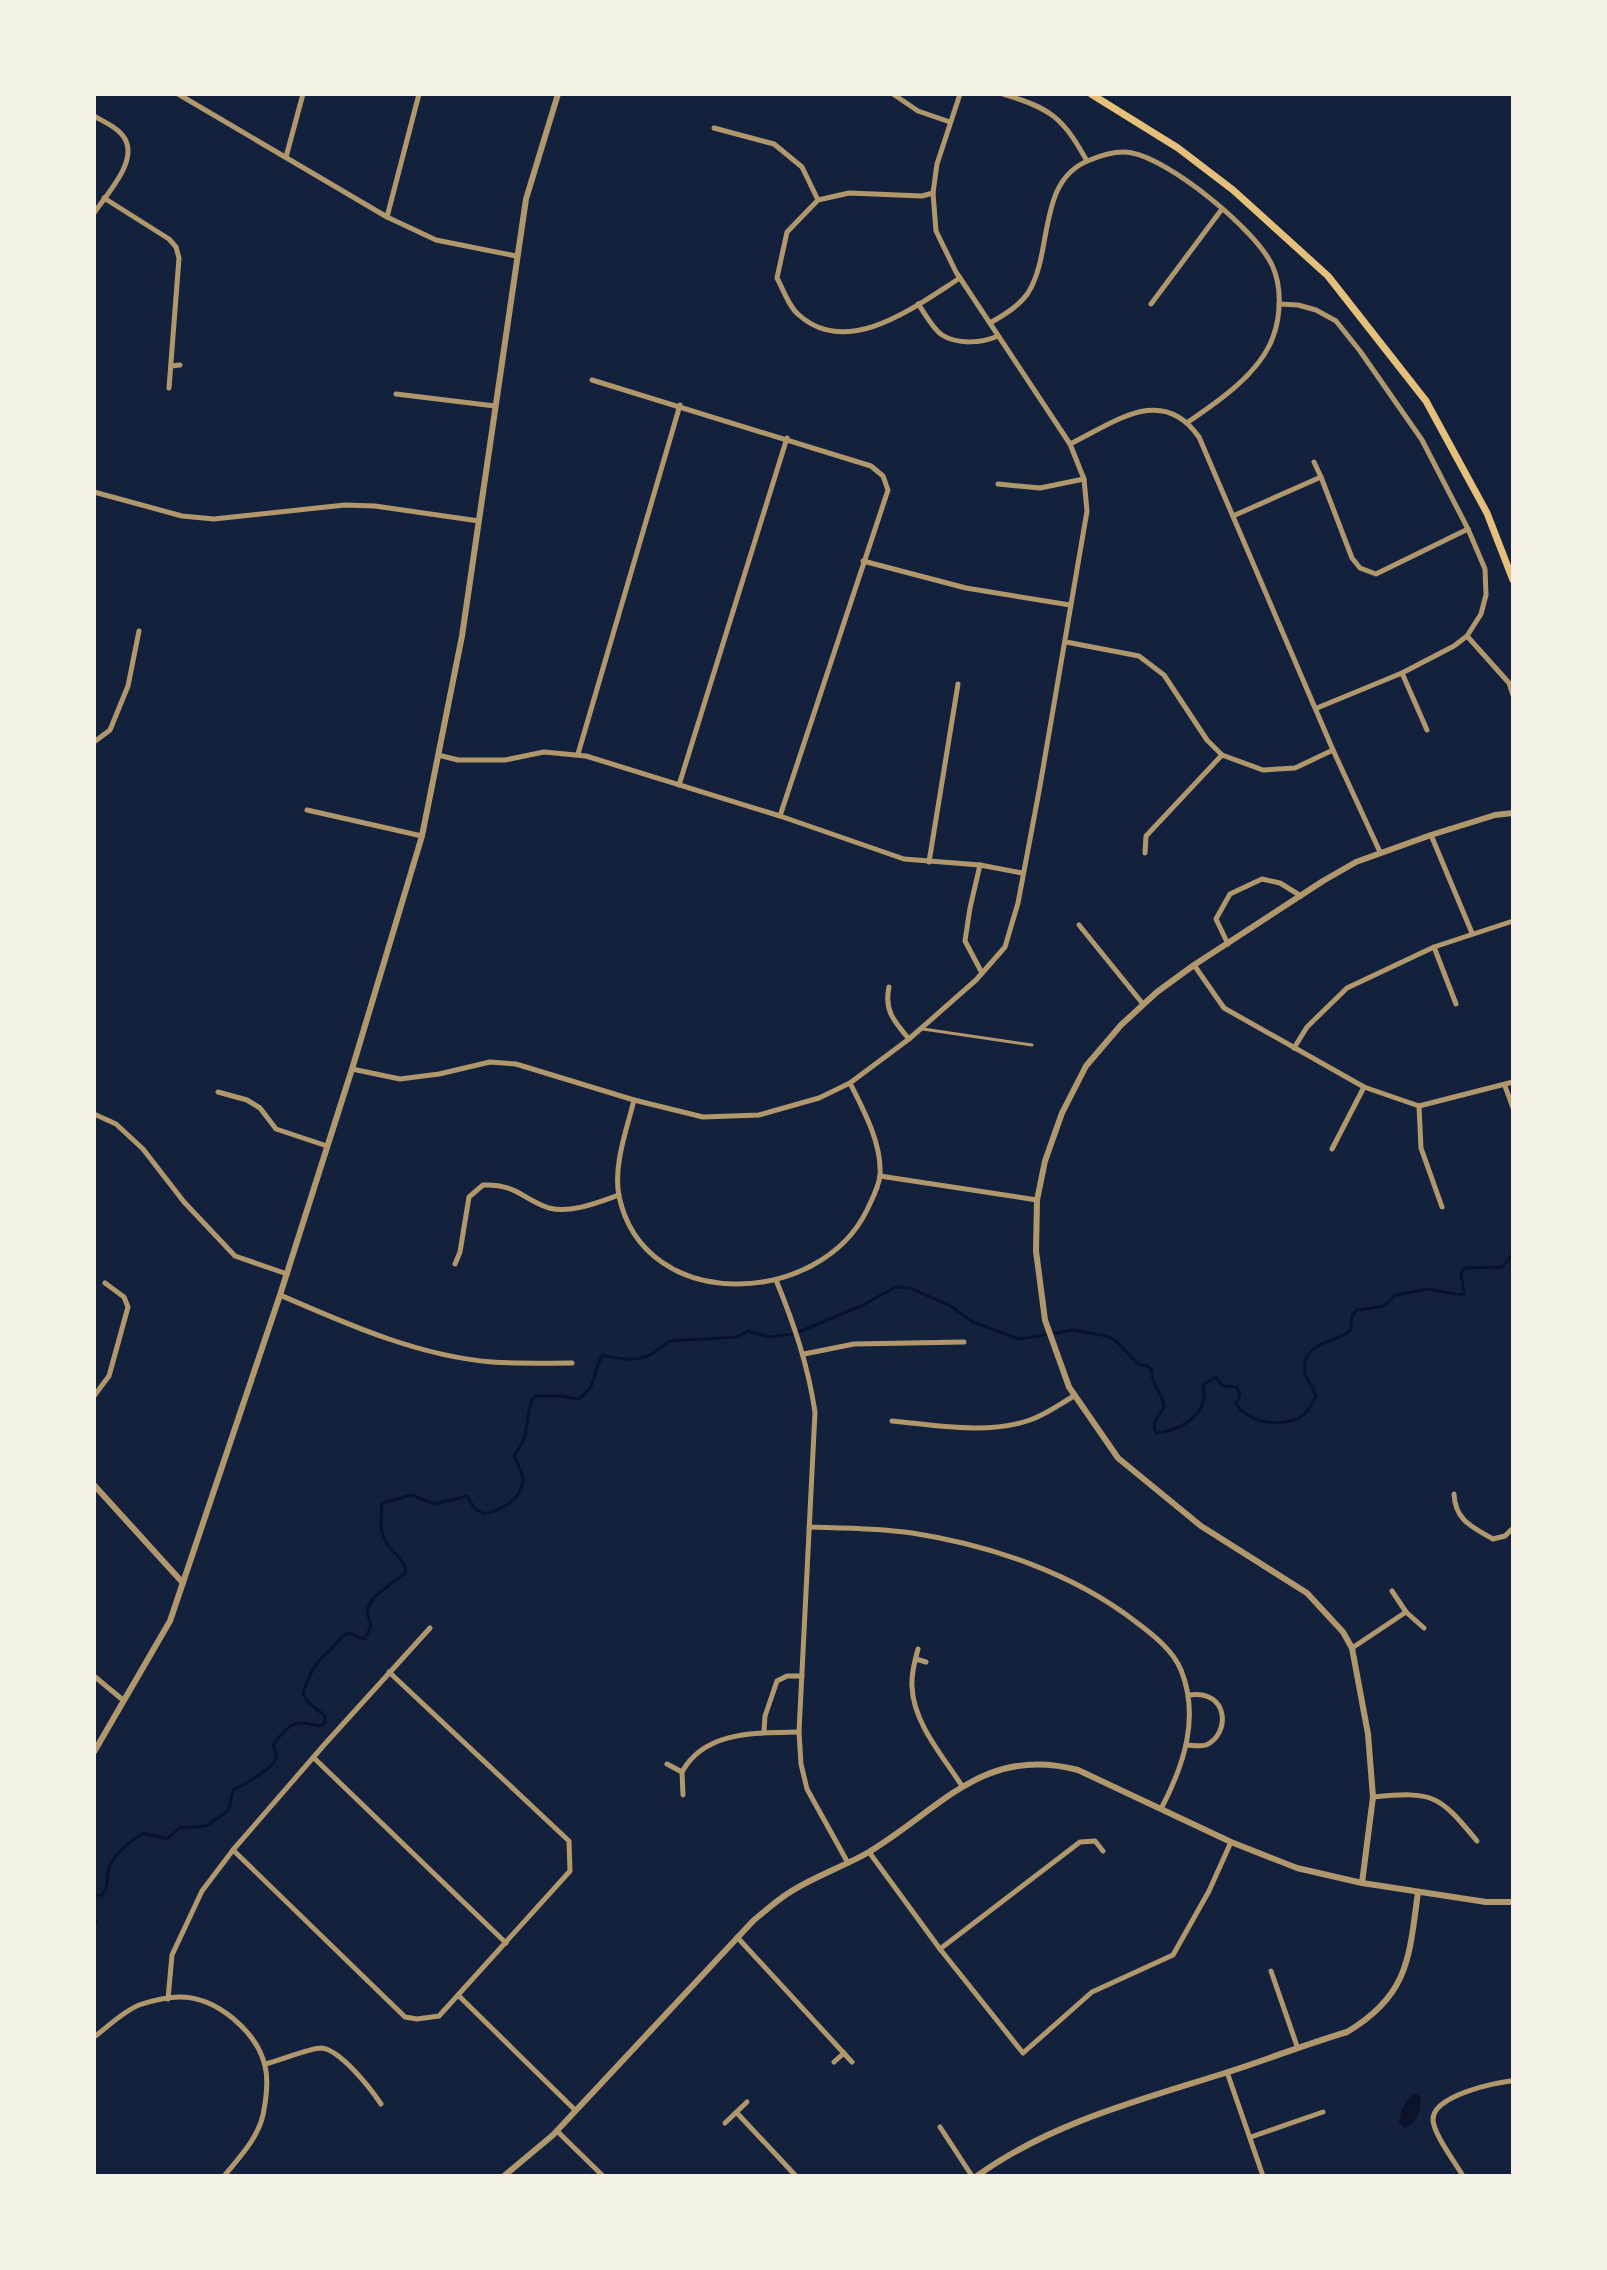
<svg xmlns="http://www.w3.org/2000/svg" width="1607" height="2270" font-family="'IBM Plex Sans',sans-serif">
  <rect width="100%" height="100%" fill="#14213d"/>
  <path fill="#0b132b" d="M 1415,2093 L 1421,2097 C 1420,2111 1419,2122 1405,2128 L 1399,2123 C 1401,2110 1404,2100 1415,2093 Z"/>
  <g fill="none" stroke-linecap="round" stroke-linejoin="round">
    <g stroke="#0b132b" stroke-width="3">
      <path d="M 94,1895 L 102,1895 C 109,1887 106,1880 108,1870 C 113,1854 130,1842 143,1833 L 167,1839 L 179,1828 L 206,1826 L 224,1814 L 229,1809 L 233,1790 C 242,1786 276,1767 276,1757 C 277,1753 274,1748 273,1744 C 292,1722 293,1720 321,1726 L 325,1722 L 325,1716 L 309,1703 L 303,1694 C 308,1676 316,1661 330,1650 C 338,1644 339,1636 349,1633 L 364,1639 L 371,1627 L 367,1610 L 373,1598 L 406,1572 C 404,1559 394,1554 387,1544 C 379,1532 381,1517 382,1503 L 412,1495 L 435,1504 L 467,1496 L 475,1509 L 484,1514 C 500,1511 523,1499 523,1480 C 523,1473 517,1463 514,1455 C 533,1434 523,1412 535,1396 L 561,1396 L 579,1399 C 601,1381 590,1373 603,1355 C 621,1359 637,1363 654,1353 C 660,1349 663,1344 670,1341 L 737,1337 L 748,1331 L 769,1337 L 794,1334 L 861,1306 L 896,1287 L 910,1288 L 949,1305 L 973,1322 L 1019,1339 L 1074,1330 L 1107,1336 L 1116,1341 L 1138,1364 L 1147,1366 L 1152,1370 C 1151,1385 1163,1393 1164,1407 C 1159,1417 1151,1420 1156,1433 C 1176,1431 1200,1420 1204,1399 C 1205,1394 1203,1390 1203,1385 L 1215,1377 L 1223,1386 L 1237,1387 L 1240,1395 L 1236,1404 C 1248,1422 1274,1426 1294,1420 C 1305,1417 1311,1406 1316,1397 C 1314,1388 1307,1381 1305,1374 C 1299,1338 1345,1343 1351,1328 C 1351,1326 1352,1316 1352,1315 L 1357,1310 L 1384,1306 L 1396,1295 L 1428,1289 L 1461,1295 L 1464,1293 L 1461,1273 L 1465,1268 L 1502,1267 L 1513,1254"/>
      <path d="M 94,1914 L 96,1923 L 94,1925"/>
    </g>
    <path stroke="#b1986c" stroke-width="3" d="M 923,1029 L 1032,1045"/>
    <g stroke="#b1986c" stroke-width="5">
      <path d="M 178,94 L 387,217 L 436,240 L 516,256"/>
      <path d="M 893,94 L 918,111 L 950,122"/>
      <path d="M 1003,94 C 1051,108 1063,118 1087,161"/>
      <path d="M 94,116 C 104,122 119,128 125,139 C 138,162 106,195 94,213"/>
      <path d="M 714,128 L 774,144 L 802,167 L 818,200"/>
      <path d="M 286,157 L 303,94"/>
      <path d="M 933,193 L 922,196 L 849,193 L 818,200 L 787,232 L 777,278 C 783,289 789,307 799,315 C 848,359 916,306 960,278"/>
      <path d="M 104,198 L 169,239 L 176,247 L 179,258 L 169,388"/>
      <path d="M 387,217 L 419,94"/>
      <path d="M 918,304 C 925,313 932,328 942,335 C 958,345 982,343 998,336"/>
      <path d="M 1151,304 L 1222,209"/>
      <path d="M 1279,304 L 1298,305 L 1316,310 L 1336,321 L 1360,351 L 1422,440 L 1468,529 L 1485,569 L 1486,595 L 1481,614 L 1467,636 L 1454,646 L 1402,673 L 1317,708"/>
      <path d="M 990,323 C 1004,315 1019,306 1028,293 C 1054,252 1036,180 1090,160 C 1102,155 1119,150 1132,153 C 1170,160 1255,229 1272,265 C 1282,286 1281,315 1273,337 C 1260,373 1219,401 1188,422"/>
      <path d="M 171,366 L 180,365"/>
      <path d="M 592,380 L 871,466 L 883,476 L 888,490 L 780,816"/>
      <path d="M 396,394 L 495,406"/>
      <path d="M 1070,444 C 1115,422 1162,384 1199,437 L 1333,750 L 1380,852"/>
      <path d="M 1314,462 L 1321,477"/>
      <path d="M 998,484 L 1040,488 L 1084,479"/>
      <path d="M 94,492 L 182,516 L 214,519 L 345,505 L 375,506 L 479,521"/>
      <path d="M 1233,516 L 1321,477 L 1352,558 L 1360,568 L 1376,574 L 1468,529"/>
      <path d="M 863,561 L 966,588 L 1070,605"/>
      <path d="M 1467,636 L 1509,683 L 1513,695"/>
      <path d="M 1066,642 L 1139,656 L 1164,675 L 1207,740 L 1222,755 L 1263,770 L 1295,768 L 1333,750"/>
      <path d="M 1402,673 L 1427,730"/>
      <path d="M 94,742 L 110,730 L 128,686 L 139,631"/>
      <path d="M 578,754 L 680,405"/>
      <path d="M 438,755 L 458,760 L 505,760 L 544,752 L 586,756 L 780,816 L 904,859 L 980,865 L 1022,873"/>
      <path d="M 679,785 L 787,438"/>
      <path d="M 307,810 L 422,836"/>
      <path d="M 1431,835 L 1472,933"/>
      <path d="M 1145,853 L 1146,836 L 1222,755"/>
      <path d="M 929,862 L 958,684"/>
      <path d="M 980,865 L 970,908 L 965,941 L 982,973"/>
      <path d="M 1079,925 L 1143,1004"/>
      <path d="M 1228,944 L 1216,919 L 1230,894 L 1262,879 L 1280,883 L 1301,896"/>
      <path d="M 1434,947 L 1456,1004"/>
      <path d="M 1194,965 L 1224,1008 L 1364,1087 L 1419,1106 L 1513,1082"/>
      <path d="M 889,987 C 884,1011 894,1021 909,1039"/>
      <path d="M 1294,1048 L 1307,1027 L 1347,988 L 1434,947 L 1513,921"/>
      <path d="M 352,1069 L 400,1079 L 439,1074 L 490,1062 L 516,1064 L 634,1100 L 703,1117 L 759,1115 L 819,1098 L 850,1083 L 909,1039 L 976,980 L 1005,947 L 1018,903 L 1040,786 L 1087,511 L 1084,479 L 1070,444 L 956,272 L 936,231 L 933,193 L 937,164 L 960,94"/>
      <path d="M 1505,1086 L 1513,1108"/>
      <path d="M 218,1092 L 247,1100 L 260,1108 L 276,1129 L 327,1146"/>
      <path d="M 634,1100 C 627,1129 613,1165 619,1196 C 644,1315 820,1307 867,1210 C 872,1199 879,1187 880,1175 C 882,1144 864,1111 850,1083"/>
      <path d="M 1419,1106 L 1421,1148 L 1442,1207"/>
      <path d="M 94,1114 L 116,1124 L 143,1149 L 184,1202 L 235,1256 L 287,1274"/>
      <path d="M 1332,1149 L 1364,1087"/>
      <path d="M 880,1176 L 1037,1200"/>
      <path d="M 455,1264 L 460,1252 L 469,1197 L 483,1185 C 517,1184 522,1199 549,1208 C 571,1214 599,1202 619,1195"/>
      <path d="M 776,1280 C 794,1324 808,1365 815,1412 L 799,1732 L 801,1764 L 807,1789 L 848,1863"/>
      <path d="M 280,1295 C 347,1324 418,1356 492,1362 C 518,1364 545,1363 572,1363"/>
      <path d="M 804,1354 L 854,1344 L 964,1342"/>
      <path d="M 94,1396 L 109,1376 L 128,1307 L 124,1297 L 105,1283"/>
      <path d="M 892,1421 C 936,1425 987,1435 1030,1420 C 1045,1415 1060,1404 1074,1396"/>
      <path d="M 1454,1494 C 1455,1520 1472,1527 1493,1539 L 1505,1536 L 1513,1528"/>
      <path d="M 809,1527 C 843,1528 878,1528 912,1533 C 990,1545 1073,1573 1136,1622 C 1152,1634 1173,1650 1181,1670 C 1200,1717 1184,1765 1161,1809"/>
      <path d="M 1392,1591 L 1406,1612 L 1424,1628"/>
      <path d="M 1352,1648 L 1406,1612"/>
      <path d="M 918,1649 C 915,1661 911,1673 912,1686 C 913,1723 943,1756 962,1786"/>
      <path d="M 916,1659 L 926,1662"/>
      <path d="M 94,1676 L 123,1700"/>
      <path d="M 764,1731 L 765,1716 L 777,1681 L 787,1676 L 802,1676"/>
      <path d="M 1186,1745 C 1192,1745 1200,1747 1206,1745 C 1231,1734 1229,1689 1189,1695"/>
      <path d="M 314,1758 L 506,1943"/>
      <path d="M 667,1764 L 682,1772"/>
      <path d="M 683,1795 L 682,1772 C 705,1730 758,1733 799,1732"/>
      <path d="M 1373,1797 C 1434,1791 1439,1795 1477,1841"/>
      <path d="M 233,1850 L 405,2017 L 417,2019 L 439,2016 L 570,1871 L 569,1841 L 389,1672"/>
      <path d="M 869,1852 L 940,1949 L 1023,2053 L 1092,1992 L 1173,1955 L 1209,1891 L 1231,1842"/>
      <path d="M 737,1937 L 852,2062"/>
      <path d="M 940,1949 L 1080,1842 L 1095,1841 L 1103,1851"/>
      <path d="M 1271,1971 L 1297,2046"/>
      <path d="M 459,1996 L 575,2110"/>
      <path d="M 168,1999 L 172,1955 L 202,1891 L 233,1850 L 324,1745 L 430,1628"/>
      <path d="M 94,2037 C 108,2027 122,2012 139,2005 C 151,2001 167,1997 180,1997 C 217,1997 257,2032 265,2066 C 269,2081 266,2100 263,2115 C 258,2138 239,2158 224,2176"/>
      <path d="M 834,2062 L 844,2053"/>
      <path d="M 265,2064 C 278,2061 310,2048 321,2048 C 340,2049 371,2089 381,2104"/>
      <path d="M 1227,2072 L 1263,2176"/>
      <path d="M 737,2113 L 796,2176"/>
      <path d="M 725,2123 L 747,2102"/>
      <path d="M 940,2127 L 972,2176"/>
      <path d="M 557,2131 L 603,2176"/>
      <path d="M 1251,2137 L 1323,2112"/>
      <path d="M 1463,2176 C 1455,2162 1434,2135 1433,2120 C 1432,2096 1495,2082 1513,2081"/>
    </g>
    <g stroke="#b1986c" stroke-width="6">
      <path d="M 94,1485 L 183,1583"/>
      <path d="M 94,1752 L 170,1621 L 280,1295 L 352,1069 L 422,836 L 462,636 L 526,199 L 558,94"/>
      <path d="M 1362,1883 L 1373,1797 L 1368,1734 L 1352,1648 L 1343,1632 L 1307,1593 L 1201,1526 L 1118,1458 L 1069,1387 L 1045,1320 L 1036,1251 L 1037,1200 L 1045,1161 L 1062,1113 L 1086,1066 L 1121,1025 L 1157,992 L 1194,965 L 1323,881 L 1356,862 L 1431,835 L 1495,815 L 1513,813"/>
      <path d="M 504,2176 L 553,2135 L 753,1921 C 764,1912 775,1902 787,1894 C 812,1877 843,1867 869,1852 C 942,1808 984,1745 1078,1770 L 1231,1842 L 1297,1868 L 1362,1883 L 1486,1902 L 1513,1902"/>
      <path d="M 977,2176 C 1050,2123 1140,2100 1225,2073 C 1266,2060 1306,2044 1347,2032 C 1409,1995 1409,1958 1418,1892"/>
    </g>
    <path stroke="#e5c07b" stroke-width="7" d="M 1091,94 L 1178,148 L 1233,190 L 1328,276 L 1426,401 L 1487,513 L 1513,580"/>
  </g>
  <rect width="1607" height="2270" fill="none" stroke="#f6f1e7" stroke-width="192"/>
</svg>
